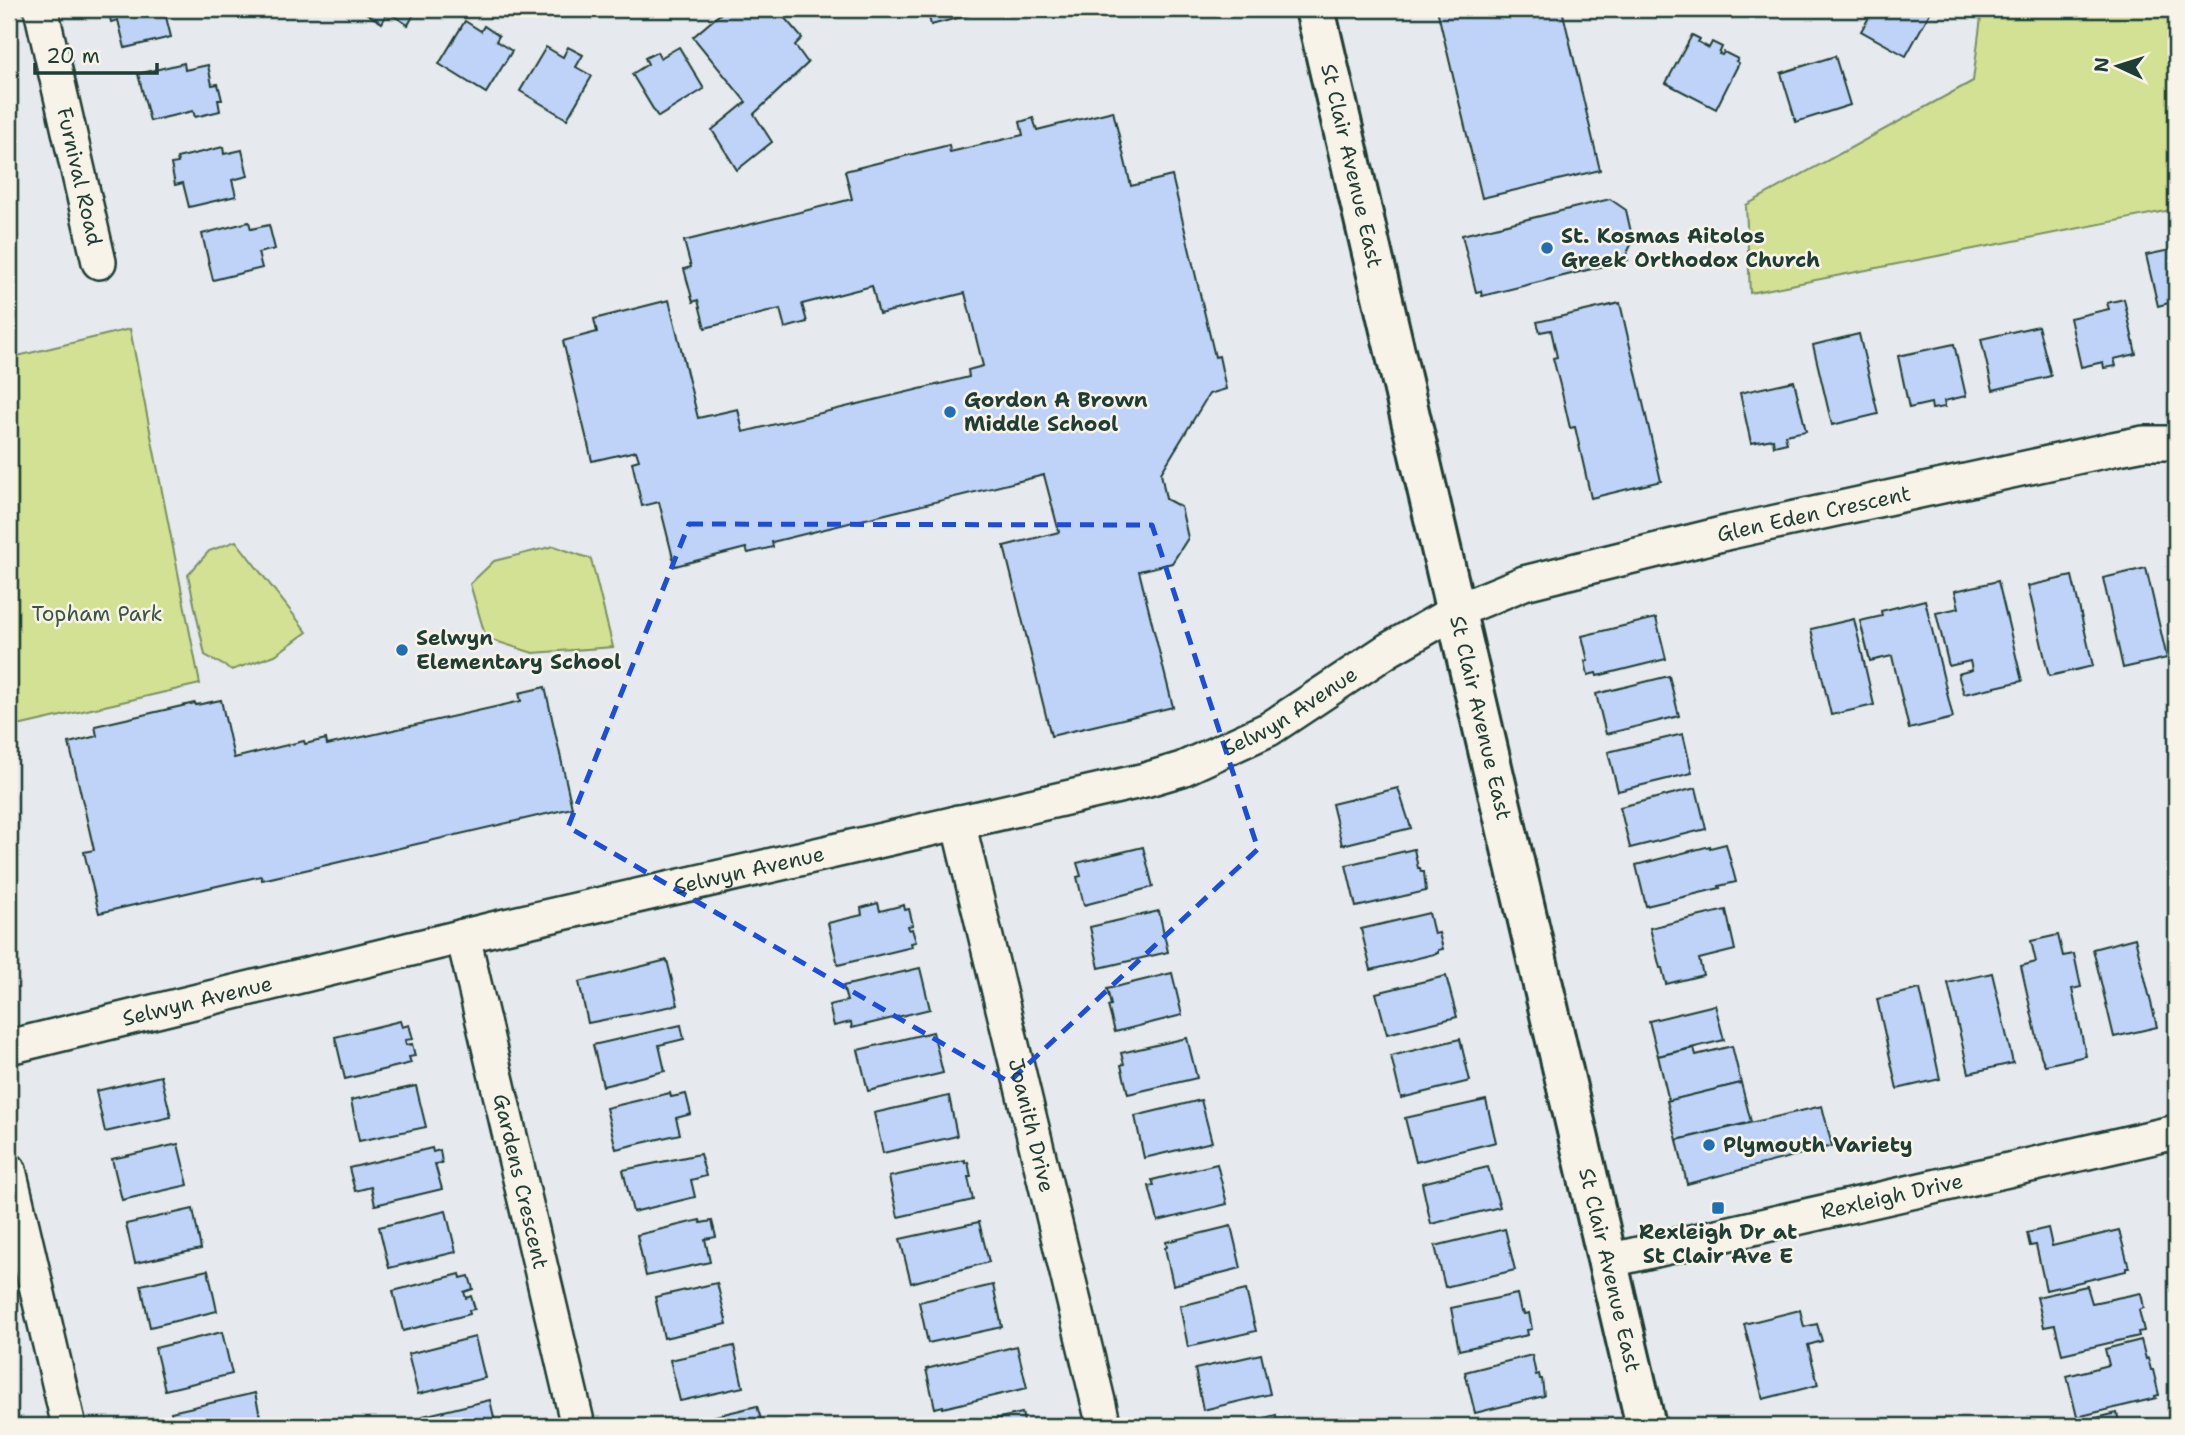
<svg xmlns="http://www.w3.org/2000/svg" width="2185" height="1435" font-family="'Shantell Sans',sans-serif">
  <rect width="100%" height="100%" fill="#e6e9ed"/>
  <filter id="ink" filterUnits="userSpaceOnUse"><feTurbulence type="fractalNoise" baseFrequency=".0143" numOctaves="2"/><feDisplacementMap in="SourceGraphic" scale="14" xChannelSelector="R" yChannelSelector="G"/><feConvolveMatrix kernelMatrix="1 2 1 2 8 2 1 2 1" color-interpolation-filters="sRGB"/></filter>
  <g filter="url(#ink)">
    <g fill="#d3e194" stroke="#798f64" stroke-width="2">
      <path d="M 1982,9 L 2176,9 L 2176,209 L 1750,293 L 1746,205 L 1973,81 Z"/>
      <path d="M 130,329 L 200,684 L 9,728 L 9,358 Z"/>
      <path d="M 236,541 L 307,632 L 275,655 L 232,670 L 205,655 L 188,575 L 209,551 Z"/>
      <path d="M 554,546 L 591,559 L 613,647 L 533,653 L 486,638 L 470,584 L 494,561 Z"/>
    </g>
    <g fill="#bfd3f8" stroke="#1f3d34" stroke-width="2">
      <path d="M 108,9 L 164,9 L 171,37 L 125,48 L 118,20 L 111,22 Z"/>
      <path d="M 370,9 L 417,9 L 408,25 L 388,12 L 382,23 L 366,13 Z"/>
      <path d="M 726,9 L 732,12 L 737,9 L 759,9 L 765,16 L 777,9 L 802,38 L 795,45 L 808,63 L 754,114 L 772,142 L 737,170 L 712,130 L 746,102 L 693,37 Z"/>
      <path d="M 927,9 L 983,9 L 984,11 L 931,25 Z"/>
      <path d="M 1437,9 L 1562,9 L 1600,170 L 1482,198 Z"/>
      <path d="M 1874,9 L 1932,9 L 1906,56 L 1861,31 Z"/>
      <path d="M 465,21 L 481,31 L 484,26 L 499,36 L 496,41 L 512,51 L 486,93 L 439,64 Z"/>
      <path d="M 1692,35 L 1700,39 L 1698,42 L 1709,48 L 1712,42 L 1722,47 L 1719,54 L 1722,55 L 1724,52 L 1738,59 L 1736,61 L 1739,63 L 1716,109 L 1666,83 Z"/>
      <path d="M 546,47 L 563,57 L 568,47 L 583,55 L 576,67 L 592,76 L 567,119 L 520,91 Z"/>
      <path d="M 679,47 L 704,89 L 658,117 L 632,74 L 648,64 L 645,58 L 657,52 L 660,58 Z"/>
      <path d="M 1835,56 L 1850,105 L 1796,122 L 1781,73 Z"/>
      <path d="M 184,63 L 185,70 L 208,65 L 212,85 L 218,84 L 222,100 L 218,100 L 220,111 L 195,117 L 193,111 L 150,121 L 138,74 Z"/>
      <path d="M 1113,111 L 1131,186 L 1172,176 L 1215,357 L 1219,356 L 1226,389 L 1209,394 L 1161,473 L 1166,499 L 1181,507 L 1188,538 L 1172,563 L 1139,571 L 1173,707 L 1051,736 L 1004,546 L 1059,532 L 1044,475 L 772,542 L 773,547 L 748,553 L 746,548 L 675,566 L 659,502 L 642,506 L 632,462 L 639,460 L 636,451 L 592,461 L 563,341 L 597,332 L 594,319 L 669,300 L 698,418 L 738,409 L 743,432 L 969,377 L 968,370 L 983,366 L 965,293 L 879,314 L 872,286 L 802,304 L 807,322 L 785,328 L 780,309 L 705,328 L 698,300 L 693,302 L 684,269 L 691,267 L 684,241 L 852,199 L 845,171 L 949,145 L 950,152 L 1023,135 L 1020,122 L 1033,118 L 1037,130 Z"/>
      <path d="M 223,147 L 224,154 L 242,150 L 248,176 L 232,180 L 236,196 L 189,207 L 183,183 L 175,185 L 171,164 L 178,163 L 177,158 Z"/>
      <path d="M 1610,199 L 1626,210 L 1633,241 L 1626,255 L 1628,260 L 1482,296 L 1481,291 L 1476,292 L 1462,235 Z"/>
      <path d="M 249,222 L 251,229 L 269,225 L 275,249 L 258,253 L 262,268 L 213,280 L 202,234 Z"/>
      <path d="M 2176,233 L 2176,301 L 2158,306 L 2146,255 L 2175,249 L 2172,234 Z"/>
      <path d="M 2124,299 L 2136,354 L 2114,359 L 2116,366 L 2104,368 L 2103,362 L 2081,367 L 2070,318 L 2109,309 L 2107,303 Z"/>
      <path d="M 1620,303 L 1661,481 L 1591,498 L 1575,427 L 1570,428 L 1562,393 L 1553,358 L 1557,357 L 1551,330 L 1540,332 L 1537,322 Z"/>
      <path d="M 2038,326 L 2051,376 L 1993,390 L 1981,339 Z"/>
      <path d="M 1859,334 L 1878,414 L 1832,425 L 1813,345 Z"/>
      <path d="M 1954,344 L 1966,396 L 1944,401 L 1945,407 L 1932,409 L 1931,403 L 1909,408 L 1898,356 Z"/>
      <path d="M 1794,381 L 1806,431 L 1785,435 L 1787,443 L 1774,446 L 1773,439 L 1751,443 L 1740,393 Z"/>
      <path d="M 2146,568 L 2167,658 L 2123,668 L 2103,578 Z"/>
      <path d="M 2072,576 L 2093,666 L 2049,676 L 2028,586 Z"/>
      <path d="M 1998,581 L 2022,681 L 1964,694 L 1958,674 L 1972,670 L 1970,661 L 1949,666 L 1936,613 L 1959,608 L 1955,591 Z"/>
      <path d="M 1925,600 L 1953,718 L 1909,729 L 1892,656 L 1870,661 L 1860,621 L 1882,616 L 1881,611 Z"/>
      <path d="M 1656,618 L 1666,659 L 1597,676 L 1596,673 L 1588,675 L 1585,661 L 1588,661 L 1582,636 Z"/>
      <path d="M 1854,619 L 1874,705 L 1831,715 L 1811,629 Z"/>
      <path d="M 1669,676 L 1679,716 L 1606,734 L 1596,694 Z"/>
      <path d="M 545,687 L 572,808 L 262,880 L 261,876 L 99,913 L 84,852 L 94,850 L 69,743 L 97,736 L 95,726 L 195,703 L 196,705 L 221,700 L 234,758 L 304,741 L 305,744 L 326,739 L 327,745 L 521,701 L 519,693 Z"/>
      <path d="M 1683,734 L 1692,773 L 1618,791 L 1608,752 Z"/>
      <path d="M 1398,788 L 1411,828 L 1342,845 L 1332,804 Z"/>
      <path d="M 1696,788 L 1706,829 L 1630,848 L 1620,807 Z"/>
      <path d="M 1726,844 L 1736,882 L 1719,886 L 1720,888 L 1646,906 L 1636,865 L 1710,846 L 1710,848 Z"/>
      <path d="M 1143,847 L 1153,887 L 1084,905 L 1077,877 L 1081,876 L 1077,863 Z"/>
      <path d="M 1414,849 L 1418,868 L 1420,868 L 1421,872 L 1424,872 L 1426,891 L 1356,907 L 1346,865 Z"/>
      <path d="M 878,903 L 880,911 L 904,905 L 905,910 L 909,909 L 913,925 L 908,926 L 909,930 L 912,929 L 916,942 L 911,943 L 912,947 L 838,965 L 828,923 L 862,915 L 861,908 Z"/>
      <path d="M 1726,910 L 1735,950 L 1699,959 L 1703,975 L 1666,984 L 1662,968 L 1660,968 L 1650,928 Z"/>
      <path d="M 1159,911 L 1168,952 L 1099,968 L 1090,927 Z"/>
      <path d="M 1429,913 L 1434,934 L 1439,933 L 1443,949 L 1438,950 L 1438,953 L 1371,970 L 1361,929 Z"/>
      <path d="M 2058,935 L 2063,956 L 2074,954 L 2081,987 L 2072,989 L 2086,1056 L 2045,1065 L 2041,1056 L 2021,966 L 2036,962 L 2031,941 Z"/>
      <path d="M 2135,938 L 2157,1027 L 2114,1037 L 2093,949 Z"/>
      <path d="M 667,960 L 678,1005 L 588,1023 L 579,982 Z"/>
      <path d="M 920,968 L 930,1009 L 852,1028 L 851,1022 L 834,1026 L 829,1005 L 847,1001 L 843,986 Z"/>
      <path d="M 1172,973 L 1182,1015 L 1115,1032 L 1108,1006 L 1111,1005 L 1107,989 Z"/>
      <path d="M 1992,973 L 2013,1063 L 1969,1073 L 1948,983 Z"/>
      <path d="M 1446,976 L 1457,1017 L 1387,1034 L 1376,993 Z"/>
      <path d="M 1920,989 L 1940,1079 L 1897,1089 L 1877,999 Z"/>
      <path d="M 1715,1005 L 1724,1040 L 1658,1056 L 1649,1021 Z"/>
      <path d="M 400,1021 L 402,1027 L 409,1025 L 413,1039 L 405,1040 L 406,1045 L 412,1044 L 415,1056 L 409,1057 L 411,1063 L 345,1079 L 335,1037 Z"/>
      <path d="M 681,1025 L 684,1039 L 659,1045 L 665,1071 L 603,1086 L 593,1045 Z"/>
      <path d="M 933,1032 L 943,1073 L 868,1091 L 858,1050 Z"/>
      <path d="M 1187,1038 L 1197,1078 L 1128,1094 L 1121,1065 L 1124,1064 L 1121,1053 Z"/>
      <path d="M 1460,1039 L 1470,1081 L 1401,1098 L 1391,1056 Z"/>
      <path d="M 1732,1046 L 1741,1083 L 1669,1101 L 1658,1056 L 1694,1048 L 1696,1055 Z"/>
      <path d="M 161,1076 L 171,1117 L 105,1132 L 96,1091 Z"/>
      <path d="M 1741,1083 L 1751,1122 L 1677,1140 L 1667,1101 Z"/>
      <path d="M 416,1086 L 426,1127 L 359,1141 L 351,1100 Z"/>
      <path d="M 670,1093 L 671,1097 L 686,1094 L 691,1114 L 676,1118 L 680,1134 L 616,1149 L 606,1108 Z"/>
      <path d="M 949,1096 L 957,1136 L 883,1153 L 874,1113 Z"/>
      <path d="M 1201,1100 L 1212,1142 L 1144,1158 L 1135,1116 Z"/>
      <path d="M 1486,1100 L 1496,1142 L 1416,1162 L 1405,1118 Z"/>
      <path d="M 1822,1106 L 1832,1146 L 1687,1184 L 1677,1140 Z"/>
      <path d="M 178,1144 L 188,1185 L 122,1200 L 112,1159 Z"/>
      <path d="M 432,1148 L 433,1152 L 440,1150 L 442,1163 L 435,1164 L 442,1189 L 375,1205 L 371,1187 L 355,1191 L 349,1168 Z"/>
      <path d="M 700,1154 L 706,1176 L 691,1180 L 695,1197 L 633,1212 L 623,1170 Z"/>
      <path d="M 965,1160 L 965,1163 L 968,1162 L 971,1177 L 968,1177 L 973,1200 L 898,1217 L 889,1177 Z"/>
      <path d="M 1217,1164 L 1227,1204 L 1158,1221 L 1149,1186 L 1154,1185 L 1152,1180 Z"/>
      <path d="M 1488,1167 L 1500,1207 L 1431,1224 L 1422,1183 Z"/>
      <path d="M 193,1209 L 201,1249 L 135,1263 L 126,1224 Z"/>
      <path d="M 446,1211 L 456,1252 L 389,1268 L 379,1227 Z"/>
      <path d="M 700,1220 L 701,1223 L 712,1221 L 716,1237 L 705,1239 L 710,1262 L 646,1276 L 637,1235 Z"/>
      <path d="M 979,1222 L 989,1262 L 911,1283 L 900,1239 Z"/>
      <path d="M 1231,1226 L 1241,1268 L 1173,1285 L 1165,1248 L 1167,1247 L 1166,1242 Z"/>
      <path d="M 2048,1228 L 2052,1246 L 2119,1230 L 2129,1268 L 2126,1268 L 2126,1271 L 2046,1290 L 2036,1245 L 2030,1246 L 2027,1233 Z"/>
      <path d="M 1505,1229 L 1515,1270 L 1445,1287 L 1435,1246 Z"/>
      <path d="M 208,1270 L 217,1311 L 150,1327 L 141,1285 Z"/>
      <path d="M 460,1274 L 461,1278 L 469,1276 L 473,1289 L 464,1292 L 466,1298 L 471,1296 L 475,1309 L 469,1310 L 470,1314 L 403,1331 L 393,1291 Z"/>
      <path d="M 717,1283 L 727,1324 L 664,1338 L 655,1297 Z"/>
      <path d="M 993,1285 L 1002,1327 L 928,1343 L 919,1302 Z"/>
      <path d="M 2087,1286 L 2092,1303 L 2141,1293 L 2144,1308 L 2139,1310 L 2144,1331 L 2138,1332 L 2139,1336 L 2062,1354 L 2055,1325 L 2044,1327 L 2037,1297 Z"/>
      <path d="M 1246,1290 L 1256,1331 L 1188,1347 L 1180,1306 Z"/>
      <path d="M 1517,1294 L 1521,1312 L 1523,1311 L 1524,1314 L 1529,1313 L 1532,1329 L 1527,1330 L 1528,1335 L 1459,1350 L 1451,1308 Z"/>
      <path d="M 1800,1310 L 1804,1327 L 1817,1324 L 1822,1341 L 1808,1345 L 1818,1385 L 1763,1399 L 1744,1324 Z"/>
      <path d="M 222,1332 L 232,1374 L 165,1390 L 155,1348 Z"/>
      <path d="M 475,1337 L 485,1378 L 418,1394 L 408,1354 Z"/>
      <path d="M 2141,1340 L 2146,1359 L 2148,1358 L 2151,1370 L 2153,1370 L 2159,1395 L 2155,1396 L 2156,1398 L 2077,1417 L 2067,1376 L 2109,1365 L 2105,1349 Z"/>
      <path d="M 734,1346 L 743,1387 L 680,1401 L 670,1360 Z"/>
      <path d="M 1017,1346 L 1027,1388 L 943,1408 L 943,1406 L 935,1408 L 926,1369 Z"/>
      <path d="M 1261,1354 L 1270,1394 L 1203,1410 L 1195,1369 Z"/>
      <path d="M 1532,1355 L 1536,1375 L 1539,1374 L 1540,1379 L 1542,1379 L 1544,1396 L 1475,1413 L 1465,1372 Z"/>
      <path d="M 255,1393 L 260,1416 L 243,1420 L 244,1426 L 174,1426 L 171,1412 Z"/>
      <path d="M 490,1400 L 496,1426 L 425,1426 L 423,1416 Z"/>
      <path d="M 757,1406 L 763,1426 L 687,1426 L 686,1423 Z"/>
      <path d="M 1022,1413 L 1025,1426 L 964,1426 Z"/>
      <path d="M 2117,1413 L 2120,1426 L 2063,1426 Z"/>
      <path d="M 1276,1415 L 1278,1426 L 1232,1426 Z"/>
      <path d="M 1548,1419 L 1550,1426 L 1518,1426 Z"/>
      <path d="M 2163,1420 L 2164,1422 L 2169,1421 L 2171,1426 L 2137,1426 Z"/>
    </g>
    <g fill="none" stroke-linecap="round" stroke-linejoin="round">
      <g stroke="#1f3d34" stroke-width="38">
        <g id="minor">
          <path id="s1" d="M 41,9 L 99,262"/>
          <path id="s2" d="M 958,822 L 1104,1426"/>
          <path id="s3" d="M 463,936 L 578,1426"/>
          <path id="s4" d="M 9,1047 L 501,927 L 1145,780 L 1182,769 L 1269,729 L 1388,650 L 1456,611 L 1524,583 L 1730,532 L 2113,449 L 2144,443 L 2176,443"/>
          <path d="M 9,1170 L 69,1426"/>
          <path id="s5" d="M 1607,1261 L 2176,1132"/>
        </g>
      </g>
      <g stroke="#1f3d34" stroke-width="44">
        <g id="secondary">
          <path id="s6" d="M 1315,9 L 1646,1426"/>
        </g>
      </g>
      <use href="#minor" stroke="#f7f3e8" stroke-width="33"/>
      <use href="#secondary" stroke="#f7f3e8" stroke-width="38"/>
    </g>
  </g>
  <path fill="none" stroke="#1d4ed8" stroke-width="5" stroke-dasharray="14 9" stroke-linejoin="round" d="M 689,524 L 1152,525 L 1258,849 L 1009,1082 L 568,827 Z"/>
  <g fill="#1f6fb2" stroke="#f7f3e8" stroke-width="2.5">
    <circle cx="1547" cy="248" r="7"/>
    <circle cx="950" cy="412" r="7"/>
    <circle cx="402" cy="650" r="7"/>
    <circle cx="1709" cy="1145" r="7"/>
    <rect x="1711" y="1201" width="14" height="14" rx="3.5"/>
  </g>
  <g text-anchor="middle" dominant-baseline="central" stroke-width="5" stroke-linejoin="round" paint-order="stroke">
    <g font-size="21" fill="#1f3d34" stroke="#f7f3e8">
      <text stroke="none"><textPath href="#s6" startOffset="161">St Clair Avenue East</textPath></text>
      <text stroke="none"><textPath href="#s1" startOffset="172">Furnival Road</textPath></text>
      <text stroke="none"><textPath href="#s4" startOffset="1894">Glen Eden Crescent</textPath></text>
      <text stroke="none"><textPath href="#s4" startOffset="1328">Selwyn Avenue</textPath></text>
      <text stroke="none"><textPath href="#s6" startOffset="728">St Clair Avenue East</textPath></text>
      <text stroke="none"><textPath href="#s4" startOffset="761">Selwyn Avenue</textPath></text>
      <text stroke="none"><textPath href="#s4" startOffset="194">Selwyn Avenue</textPath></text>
      <text stroke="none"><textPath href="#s2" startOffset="312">Joanith Drive</textPath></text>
      <text stroke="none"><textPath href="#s3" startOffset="252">Gardens Crescent</textPath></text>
      <text stroke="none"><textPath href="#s5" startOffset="292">Rexleigh Drive</textPath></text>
      <text stroke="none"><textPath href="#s6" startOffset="1295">St Clair Avenue East</textPath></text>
    </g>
    <g font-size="21" font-weight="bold" fill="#1f3d34" stroke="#f7f3e8" text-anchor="start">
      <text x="1561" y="236">St. Kosmas Aitolos<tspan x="1561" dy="24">Greek Orthodox Church</tspan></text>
      <text x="964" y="400">Gordon A Brown<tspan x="964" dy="24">Middle School</tspan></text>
      <text x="416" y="638">Selwyn<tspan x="416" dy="24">Elementary School</tspan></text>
      <text x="1723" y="1145">Plymouth Variety</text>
      <text x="1718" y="1232" text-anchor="middle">Rexleigh Dr at<tspan x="1718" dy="24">St Clair Ave E</tspan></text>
    </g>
    <g font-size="21" fill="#3a5642" stroke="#f7f3e8">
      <text x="97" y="614">Topham Park</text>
    </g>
  </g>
  <rect width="2185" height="1435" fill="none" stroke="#f7f3e8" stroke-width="35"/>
  <rect x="18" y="18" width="2150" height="1400" fill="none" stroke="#1f3d34" stroke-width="2.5" filter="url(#ink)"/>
  <g transform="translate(2118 66) rotate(274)" stroke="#f7f3e8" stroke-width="5" paint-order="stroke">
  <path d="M0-5L12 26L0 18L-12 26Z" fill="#1f3d34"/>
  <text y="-10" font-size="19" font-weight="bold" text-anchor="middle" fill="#1f3d34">N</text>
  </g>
  <path d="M35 63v10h122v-10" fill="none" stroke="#1f3d34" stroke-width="3.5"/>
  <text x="46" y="63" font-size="21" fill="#1f3d34" stroke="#f7f3e8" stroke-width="5" paint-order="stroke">20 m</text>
</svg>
